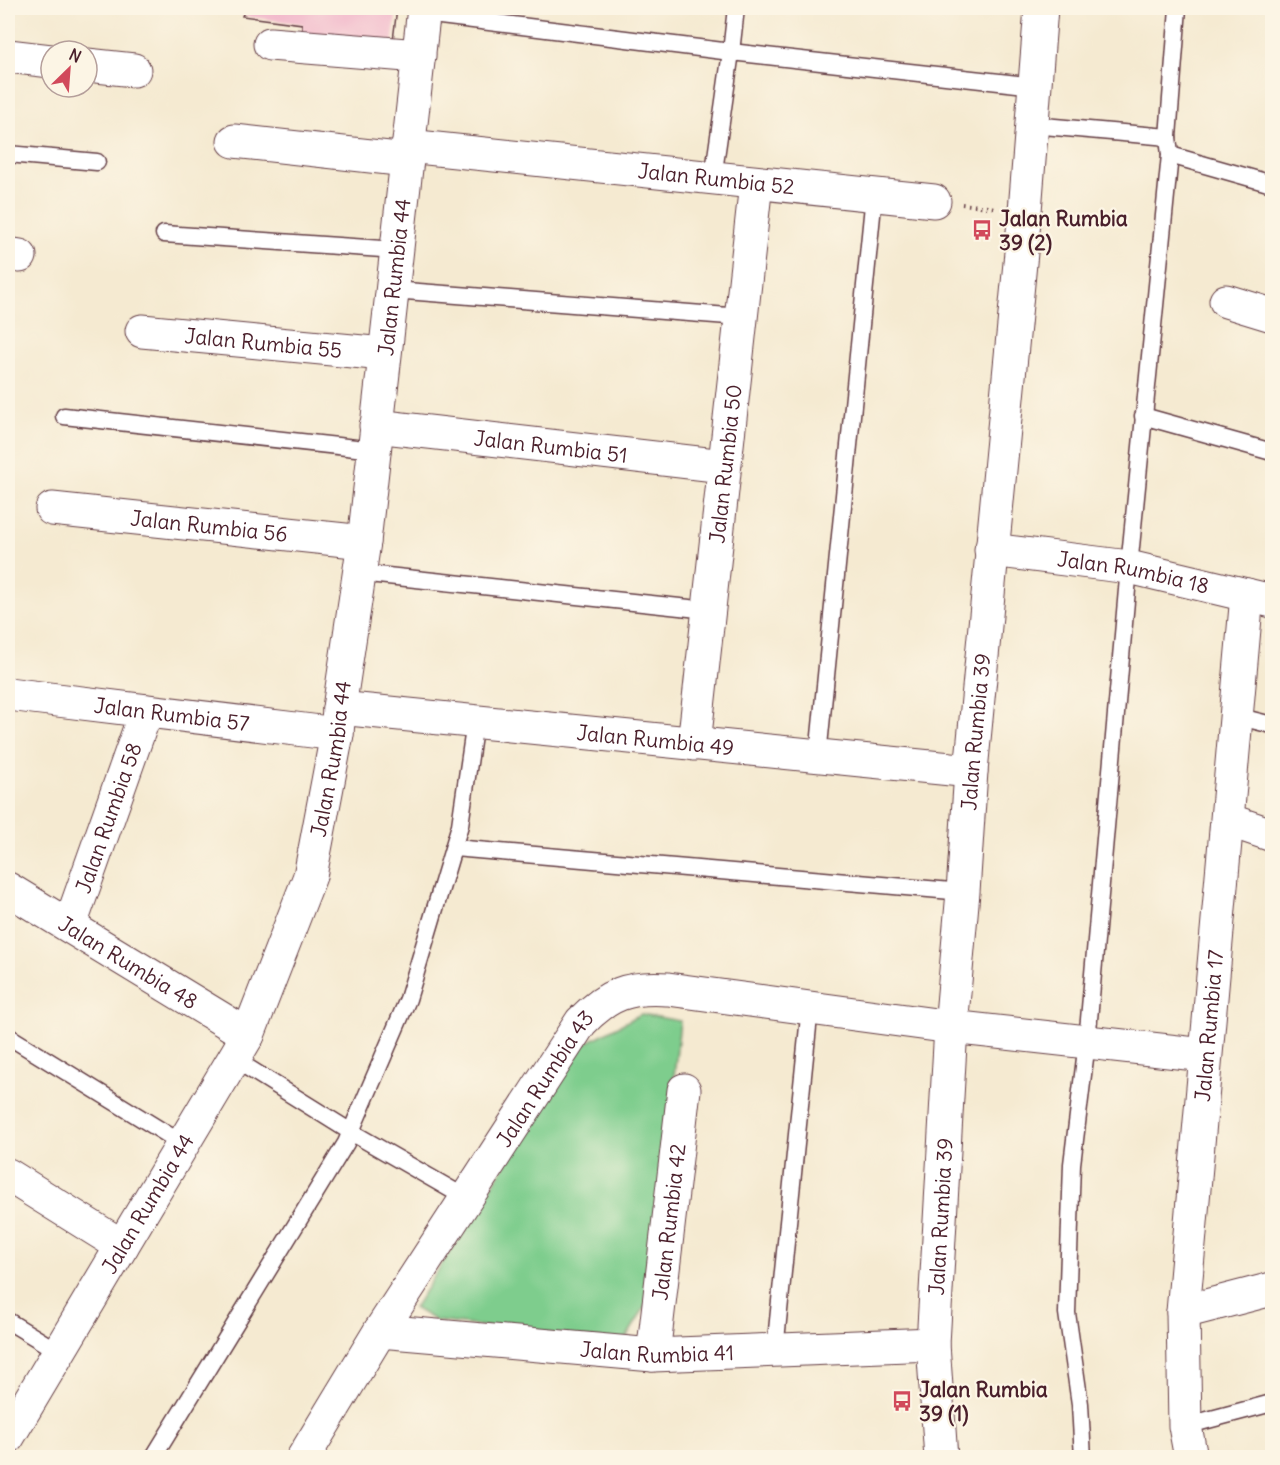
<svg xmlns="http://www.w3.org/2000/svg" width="1280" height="1465" font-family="Delius,sans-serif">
  <rect width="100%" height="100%" fill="#fcf5e5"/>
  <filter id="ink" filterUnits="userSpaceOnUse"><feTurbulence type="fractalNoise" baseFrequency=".0167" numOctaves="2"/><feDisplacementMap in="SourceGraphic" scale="12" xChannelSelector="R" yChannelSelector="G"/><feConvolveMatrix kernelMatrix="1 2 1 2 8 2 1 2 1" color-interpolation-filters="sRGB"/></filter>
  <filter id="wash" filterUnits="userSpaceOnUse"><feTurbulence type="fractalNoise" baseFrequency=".008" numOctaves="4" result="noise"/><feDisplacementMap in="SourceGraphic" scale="24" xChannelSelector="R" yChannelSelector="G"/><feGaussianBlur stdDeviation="1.35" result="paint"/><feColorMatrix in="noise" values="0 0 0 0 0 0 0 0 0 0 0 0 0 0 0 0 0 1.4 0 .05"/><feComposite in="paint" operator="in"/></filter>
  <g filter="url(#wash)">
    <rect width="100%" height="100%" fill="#f5ead1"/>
    <path fill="#7ecd8d" stroke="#64765c" stroke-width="1.5" d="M 641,1014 L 680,1021 L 650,1298 L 624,1342 L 436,1321 L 414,1308 L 582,1045 Z"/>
    <g id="blocks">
      <path fill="#f0acc6" d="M 246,8 L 397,8 L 392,48 L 302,37 L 302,24 L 242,16 Z"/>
    </g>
  </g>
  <g filter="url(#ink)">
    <use href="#blocks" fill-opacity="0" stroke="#643d44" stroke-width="1.5"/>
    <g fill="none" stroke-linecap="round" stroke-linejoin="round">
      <g stroke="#643d44" stroke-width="19">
        <g id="lane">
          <path d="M 424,14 L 731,52 L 1035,86"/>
          <path d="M 1032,125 L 1168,137"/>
          <path d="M 8,154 L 97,162"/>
          <path d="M 1170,155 L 1272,184"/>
          <path d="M 713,178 L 731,52 L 736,8"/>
          <path d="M 164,234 L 397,250"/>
          <path d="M 393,290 L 741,317"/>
          <path d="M 64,416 L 374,450"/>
          <path d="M 1143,416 L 1272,452"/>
          <path d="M 359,573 L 708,610"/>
          <path d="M 1236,716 L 1272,725"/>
          <path d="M 818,756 L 874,195"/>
          <path d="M 454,848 L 963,892"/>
          <path d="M 8,1036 L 183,1144"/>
          <path d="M 234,1059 L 351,1132 L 466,1198"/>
          <path d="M 8,1321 L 59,1352"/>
          <path d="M 775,1350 L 810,1007"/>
          <path d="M 1185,1426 L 1272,1403"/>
          <path d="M 153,1458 L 346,1143 L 408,999 L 460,825 L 475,722"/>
          <path d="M 1083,1458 L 1080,1404 L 1067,1313 L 1072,1164 L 1087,1042 L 1129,567 L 1170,155 L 1168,137 L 1178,8"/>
        </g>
      </g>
      <g stroke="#643d44" stroke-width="35">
        <g id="street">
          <path d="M 270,44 L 419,56"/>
          <path d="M 8,56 L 51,61"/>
          <path d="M 87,65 L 134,70"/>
          <path d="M 234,141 L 407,160"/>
          <path id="s1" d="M 408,146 L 934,201"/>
          <path d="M 8,254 L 20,256"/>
          <path d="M 1226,301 L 1272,315"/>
          <path id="s2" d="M 142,331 L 384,354"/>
          <path id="s3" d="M 376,426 L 724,466"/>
          <path id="s4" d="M 52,509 L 364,542"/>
          <path id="s5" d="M 991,550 L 1129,567 L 1272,601"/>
          <path id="s6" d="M 8,694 L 337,734"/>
          <path id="s7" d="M 339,708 L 971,771"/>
          <path id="s8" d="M 694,744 L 756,183"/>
          <path d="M 1228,820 L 1272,835"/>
          <path id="s9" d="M 8,889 L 248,1035"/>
          <path id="s10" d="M 70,925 L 146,711"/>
          <path d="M 8,1175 L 122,1246"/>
          <path d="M 1183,1312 L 1272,1289"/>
          <path id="s11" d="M 380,1331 L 653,1355 L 933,1344"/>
          <path id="s12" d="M 653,1355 L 684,1090"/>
          <path id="s13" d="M 8,1437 L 248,1035 L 310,876 L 337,734 L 339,708 L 364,542 L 424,8"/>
          <path id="s14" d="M 303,1458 L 380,1331 L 581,1022 C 608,994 629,986 668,989 L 951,1027 L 1205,1055"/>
          <path id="s15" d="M 941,1458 L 933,1344 L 951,1027 L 963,892 L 971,771 L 1025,211 L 1041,8"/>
          <path id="s16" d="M 1191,1458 L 1185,1426 L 1183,1312 L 1247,595"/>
        </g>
      </g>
      <path stroke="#643d44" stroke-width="4" stroke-dasharray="1.5 4.5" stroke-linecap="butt" d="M 962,204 L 996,208"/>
      <use href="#lane" stroke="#fff" stroke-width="16"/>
      <use href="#street" stroke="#fff" stroke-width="33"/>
    </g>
  </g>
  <defs>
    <g id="bus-bare" transform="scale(1.62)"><path d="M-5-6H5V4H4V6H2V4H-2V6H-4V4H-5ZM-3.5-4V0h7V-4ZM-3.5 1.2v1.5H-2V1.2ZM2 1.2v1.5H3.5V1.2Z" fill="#d1495b" stroke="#fcf5e5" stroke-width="2.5" paint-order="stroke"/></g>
  </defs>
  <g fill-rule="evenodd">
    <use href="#bus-bare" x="982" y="230"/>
    <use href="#bus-bare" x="902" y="1401"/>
  </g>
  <g text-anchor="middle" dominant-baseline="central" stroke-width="4.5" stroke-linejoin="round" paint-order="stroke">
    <g font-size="21" fill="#4a1f2b" stroke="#fcf5e5">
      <text stroke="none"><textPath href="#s1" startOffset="310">Jalan Rumbia 52</textPath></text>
      <text stroke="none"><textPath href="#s13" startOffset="1244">Jalan Rumbia 44</textPath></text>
      <text stroke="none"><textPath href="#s2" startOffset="122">Jalan Rumbia 55</textPath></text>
      <text stroke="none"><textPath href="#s3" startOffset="176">Jalan Rumbia 51</textPath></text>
      <text stroke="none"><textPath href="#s8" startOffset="282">Jalan Rumbia 50</textPath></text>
      <text stroke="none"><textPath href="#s4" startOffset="158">Jalan Rumbia 56</textPath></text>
      <text stroke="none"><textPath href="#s5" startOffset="144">Jalan Rumbia 18</textPath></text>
      <text stroke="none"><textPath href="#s6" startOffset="165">Jalan Rumbia 57</textPath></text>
      <text stroke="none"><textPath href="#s15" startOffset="728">Jalan Rumbia 39</textPath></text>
      <text stroke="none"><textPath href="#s7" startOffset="318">Jalan Rumbia 49</textPath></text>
      <text stroke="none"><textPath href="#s13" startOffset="758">Jalan Rumbia 44</textPath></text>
      <text stroke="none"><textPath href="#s10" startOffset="114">Jalan Rumbia 58</textPath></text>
      <text stroke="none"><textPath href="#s9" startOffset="141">Jalan Rumbia 48</textPath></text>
      <text stroke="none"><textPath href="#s16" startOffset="434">Jalan Rumbia 17</textPath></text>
      <text stroke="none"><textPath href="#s14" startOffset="450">Jalan Rumbia 43</textPath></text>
      <text stroke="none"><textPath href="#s13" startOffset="272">Jalan Rumbia 44</textPath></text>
      <text stroke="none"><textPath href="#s15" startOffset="242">Jalan Rumbia 39</textPath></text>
      <text stroke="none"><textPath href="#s12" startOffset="134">Jalan Rumbia 42</textPath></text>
      <text stroke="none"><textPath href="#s11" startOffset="278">Jalan Rumbia 41</textPath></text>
    </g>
    <g font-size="21" font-weight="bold" fill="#4a1f2b" stroke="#fcf5e5" text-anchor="start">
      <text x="999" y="218">Jalan Rumbia<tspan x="999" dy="24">39 (2)</tspan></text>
      <text x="919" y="1389">Jalan Rumbia<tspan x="919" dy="24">39 (1)</tspan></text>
    </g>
  </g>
  <rect width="1280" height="1465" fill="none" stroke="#fcf5e5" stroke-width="30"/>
  <g transform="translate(69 69) rotate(25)"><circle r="28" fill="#fcf5e5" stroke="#b59f9b" stroke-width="1.5"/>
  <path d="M0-4.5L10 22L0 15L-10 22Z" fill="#d1495b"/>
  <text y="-9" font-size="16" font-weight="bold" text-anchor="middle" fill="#4a1f2b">N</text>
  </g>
</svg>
